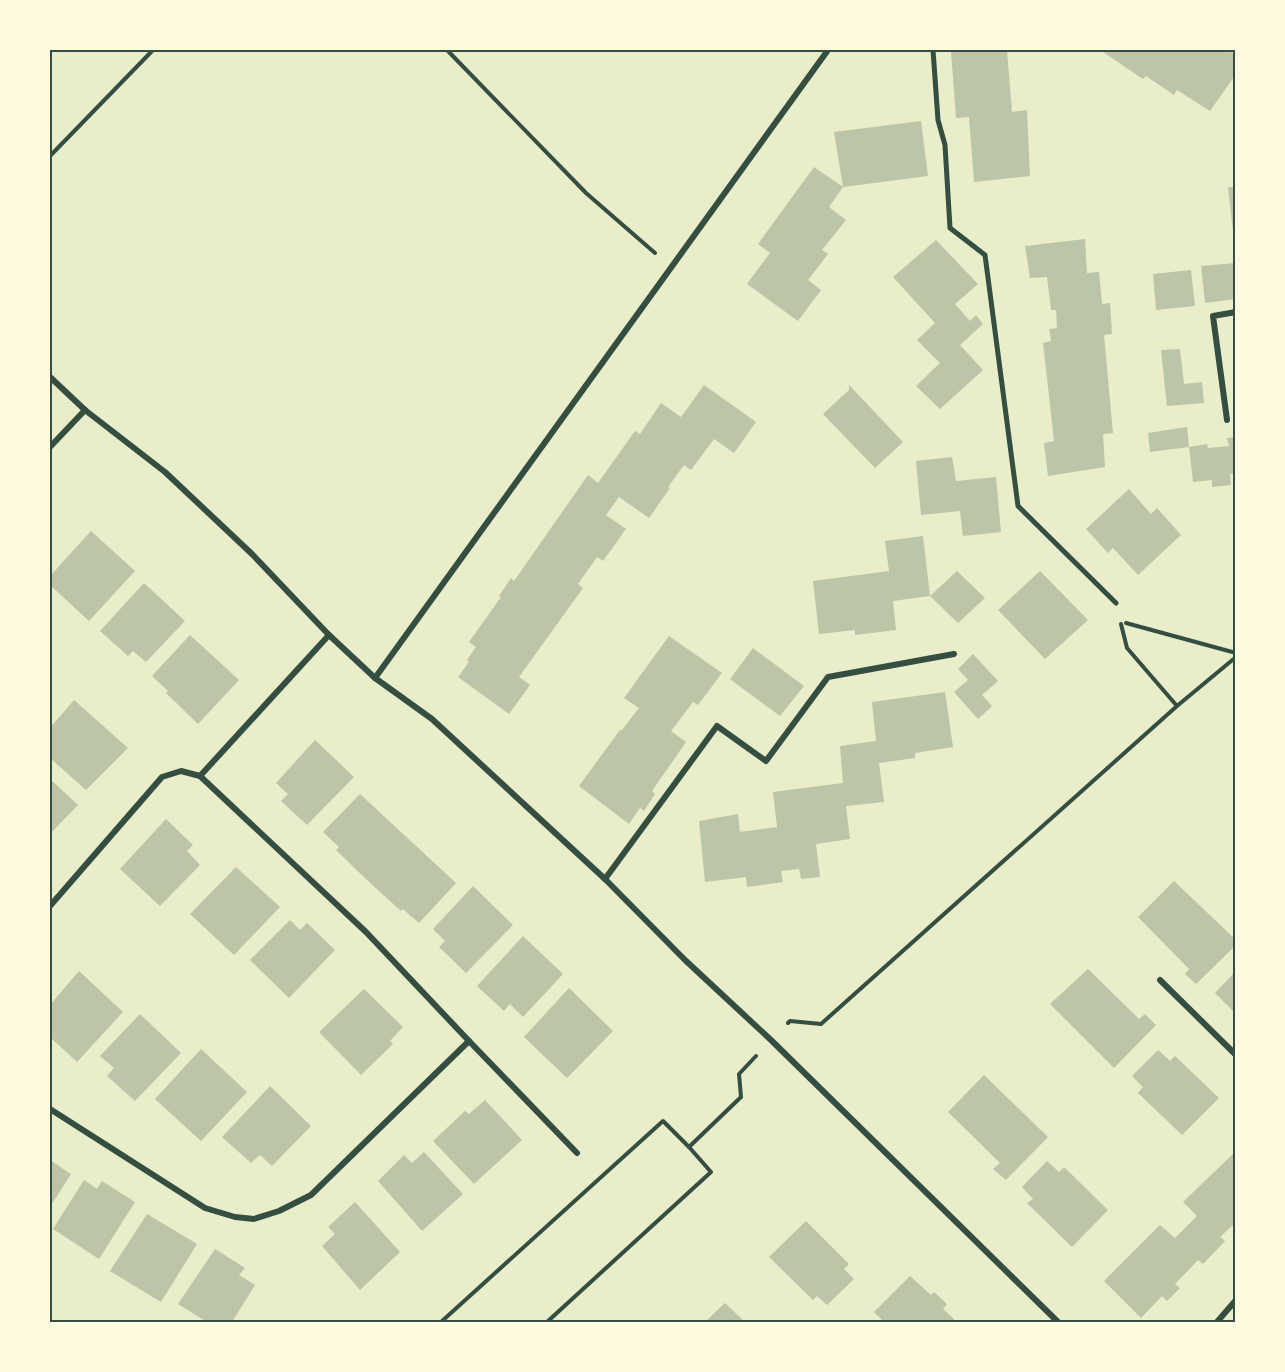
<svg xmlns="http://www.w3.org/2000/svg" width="1285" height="1372" font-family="'Times New Roman',serif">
  <rect width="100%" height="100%" fill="#e9edc9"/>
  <g fill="#bcc5a7">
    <path d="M 954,50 L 1007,50 L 1012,112 L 1027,110 L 1030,176 L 974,182 L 969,117 L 956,118 L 951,51 Z"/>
    <path d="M 1100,50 L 1227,50 L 1236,55 L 1236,74 L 1210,111 L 1177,90 L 1174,95 L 1146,76 L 1143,79 Z"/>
    <path d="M 921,121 L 928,176 L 843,187 L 834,132 Z"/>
    <path d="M 814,167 L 843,187 L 829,207 L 846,220 L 822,250 L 828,254 L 808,280 L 821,290 L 798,321 L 747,284 L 770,253 L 758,244 Z"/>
    <path d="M 1228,187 L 1236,187 L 1236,240 L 1234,240 Z"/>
    <path d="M 1085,239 L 1087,273 L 1099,272 L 1102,304 L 1110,303 L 1112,334 L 1104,335 L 1113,433 L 1103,434 L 1105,467 L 1048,476 L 1044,443 L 1054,441 L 1043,343 L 1051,341 L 1049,329 L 1057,328 L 1056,310 L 1051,310 L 1047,277 L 1030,278 L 1025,246 Z"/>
    <path d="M 936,240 L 978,284 L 955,304 L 970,321 L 976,315 L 983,324 L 960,345 L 983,370 L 940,409 L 916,386 L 940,363 L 917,340 L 935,323 L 893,277 Z"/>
    <path d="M 1236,263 L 1236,299 L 1205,303 L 1201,266 Z"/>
    <path d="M 1191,270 L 1195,306 L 1156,310 L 1153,274 Z"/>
    <path d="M 1180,349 L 1184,384 L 1202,382 L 1204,403 L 1167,406 L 1161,350 Z"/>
    <path d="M 704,385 L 756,422 L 734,453 L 714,439 L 691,470 L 684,465 L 668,487 L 670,488 L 649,518 L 619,497 L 606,515 L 626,529 L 603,561 L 597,557 L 578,584 L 583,588 L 519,677 L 530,685 L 509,714 L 458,677 L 469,662 L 467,660 L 476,647 L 469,642 L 501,597 L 499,596 L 511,578 L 514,581 L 588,475 L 598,483 L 635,431 L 640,434 L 661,403 L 681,417 Z"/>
    <path d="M 849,385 L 903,442 L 875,468 L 823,414 L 849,390 Z"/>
    <path d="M 1187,427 L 1189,447 L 1150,452 L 1148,433 Z"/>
    <path d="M 1236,437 L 1236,473 L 1230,474 L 1231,485 L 1212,487 L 1212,480 L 1193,482 L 1189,447 L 1207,444 L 1208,448 L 1229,446 L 1227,438 Z"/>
    <path d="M 952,457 L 956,481 L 996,477 L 1001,532 L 963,536 L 960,511 L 921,515 L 916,461 Z"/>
    <path d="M 1129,489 L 1151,514 L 1157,508 L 1181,535 L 1138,575 L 1113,548 L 1108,553 L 1086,529 Z"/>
    <path d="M 91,531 L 135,571 L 89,621 L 50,585 L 50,576 Z"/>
    <path d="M 923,536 L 930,596 L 893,601 L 896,630 L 855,635 L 855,630 L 819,634 L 813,581 L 889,571 L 885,541 Z"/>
    <path d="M 957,571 L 985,598 L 958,623 L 930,596 Z"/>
    <path d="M 1040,571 L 1088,620 L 1045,659 L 998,610 Z"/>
    <path d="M 144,583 L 185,621 L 146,662 L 133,651 L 128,656 L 100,631 Z"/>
    <path d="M 190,635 L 239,680 L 198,724 L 166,693 L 168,691 L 152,676 Z"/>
    <path d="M 669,636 L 722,673 L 698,705 L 693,702 L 671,731 L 686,742 L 652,791 L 655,794 L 644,811 L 640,808 L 629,824 L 579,786 L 620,730 L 621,731 L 639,708 L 624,698 Z"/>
    <path d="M 753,648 L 804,686 L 780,716 L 730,679 Z"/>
    <path d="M 973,654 L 998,681 L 982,695 L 992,706 L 978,719 L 954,692 L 968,680 L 958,669 Z"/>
    <path d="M 945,692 L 953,747 L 915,753 L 915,758 L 879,763 L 884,802 L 846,806 L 850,839 L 816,844 L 820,877 L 801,879 L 799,869 L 781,871 L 783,882 L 747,887 L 746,877 L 705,882 L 699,821 L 738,814 L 740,832 L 777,827 L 773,792 L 843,783 L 840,746 L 876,741 L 872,702 Z"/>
    <path d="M 74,700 L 128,748 L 86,790 L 50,758 L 50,728 Z"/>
    <path d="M 315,740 L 354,777 L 307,825 L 281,801 L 288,794 L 276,783 Z"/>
    <path d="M 50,779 L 78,805 L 50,834 Z"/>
    <path d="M 360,794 L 456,883 L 419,923 L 403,909 L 401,911 L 367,880 L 336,850 L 339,847 L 323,832 Z"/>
    <path d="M 166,819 L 193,845 L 187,851 L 200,865 L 160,906 L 120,869 Z"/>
    <path d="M 236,867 L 280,907 L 234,955 L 190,914 Z"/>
    <path d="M 1174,881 L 1236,940 L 1236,945 L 1196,984 L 1185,974 L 1189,969 L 1138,917 Z"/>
    <path d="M 473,886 L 513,925 L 466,973 L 439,947 L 445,941 L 433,929 Z"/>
    <path d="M 290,920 L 300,930 L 307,923 L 335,950 L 289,998 L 250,960 Z"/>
    <path d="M 523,936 L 563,974 L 523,1017 L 510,1004 L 504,1011 L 477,986 Z"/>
    <path d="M 1088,969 L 1139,1019 L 1145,1014 L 1156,1025 L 1114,1068 L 1050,1004 Z"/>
    <path d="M 79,971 L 123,1012 L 77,1062 L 50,1037 L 50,1005 Z"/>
    <path d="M 1236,971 L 1236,1014 L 1215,993 Z"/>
    <path d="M 569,988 L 613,1031 L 567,1078 L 524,1037 Z"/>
    <path d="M 364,989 L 403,1027 L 390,1041 L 393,1044 L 361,1075 L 319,1032 Z"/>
    <path d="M 140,1014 L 181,1053 L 135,1101 L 107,1076 L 114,1068 L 100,1056 Z"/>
    <path d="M 201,1049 L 247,1092 L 201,1141 L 155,1099 Z"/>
    <path d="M 1158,1050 L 1170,1061 L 1175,1056 L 1219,1098 L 1182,1135 L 1138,1093 L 1143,1087 L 1132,1076 Z"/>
    <path d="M 984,1075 L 1048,1137 L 1006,1180 L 993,1169 L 1000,1163 L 948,1112 Z"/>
    <path d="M 270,1086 L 311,1126 L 272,1166 L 260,1155 L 251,1163 L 222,1137 Z"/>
    <path d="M 485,1100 L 522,1140 L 474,1184 L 433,1141 L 465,1111 L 469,1114 Z"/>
    <path d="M 1236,1151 L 1236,1222 L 1220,1237 L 1225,1241 L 1203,1264 L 1198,1260 L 1175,1284 L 1180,1288 L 1167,1301 L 1162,1296 L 1141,1318 L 1104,1281 L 1160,1225 L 1175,1238 L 1197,1216 L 1183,1202 Z"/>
    <path d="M 424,1152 L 463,1194 L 422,1231 L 378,1181 L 404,1155 L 412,1163 Z"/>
    <path d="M 50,1160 L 71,1174 L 50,1207 Z"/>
    <path d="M 1047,1161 L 1059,1172 L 1064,1167 L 1108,1210 L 1072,1247 L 1027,1203 L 1033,1199 L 1022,1187 Z"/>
    <path d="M 84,1180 L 97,1189 L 102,1181 L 135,1202 L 99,1259 L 53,1229 Z"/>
    <path d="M 355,1202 L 400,1252 L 360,1290 L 322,1246 L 335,1234 L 328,1227 Z"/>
    <path d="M 147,1214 L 197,1244 L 161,1302 L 110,1271 Z"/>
    <path d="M 806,1221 L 849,1264 L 844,1269 L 854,1279 L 827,1305 L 817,1296 L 813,1300 L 769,1257 Z"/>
    <path d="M 215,1249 L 245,1268 L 239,1275 L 255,1285 L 232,1322 L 207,1322 L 178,1304 Z"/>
    <path d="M 910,1276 L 931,1295 L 934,1292 L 947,1304 L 943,1309 L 957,1322 L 884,1322 L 874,1312 Z"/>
    <path d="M 725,1303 L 745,1322 L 705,1322 Z"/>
  </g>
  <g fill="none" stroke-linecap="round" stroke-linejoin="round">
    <g stroke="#344e41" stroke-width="4">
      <path d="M 447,50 L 586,193 L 655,253"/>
      <path d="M 50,156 L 153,50"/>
      <path d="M 1126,623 L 1236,653"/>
      <path d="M 1121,624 L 1127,648 L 1177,706"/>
      <path d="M 788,1023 L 790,1021 L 821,1024 L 1177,706 L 1236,657"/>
      <path d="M 441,1322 L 663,1121 L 689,1147 L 741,1097 L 739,1074 L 756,1056"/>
      <path d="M 547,1322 L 711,1172 L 689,1147"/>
    </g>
    <path stroke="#344e41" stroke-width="5" d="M 933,50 L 938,120 L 945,145 L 950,228 L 985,255 L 1018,506 L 1116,603"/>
    <g stroke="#344e41" stroke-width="6">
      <path d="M 50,377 L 85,410 L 165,472 L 252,554 L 329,635 L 375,678 L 432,719 L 605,879 L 685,960 L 771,1040 L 1058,1322"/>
      <path d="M 1227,420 L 1213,316 L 1236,312"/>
      <path d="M 50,447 L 85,410"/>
      <path d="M 375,678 L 828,50"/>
      <path d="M 200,776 L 329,635"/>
      <path d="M 605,879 L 717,726 L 766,761 L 828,677 L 954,654"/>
      <path d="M 50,906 L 162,777 L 181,771 L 200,776 L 366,932 L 469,1041 L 311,1195 L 279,1211 L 254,1219 L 235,1217 L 205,1208 L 50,1109"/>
      <path d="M 1160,980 L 1236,1055"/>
      <path d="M 469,1041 L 577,1153"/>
      <path d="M 1217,1322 L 1236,1300"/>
    </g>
  </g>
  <rect width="1285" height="1372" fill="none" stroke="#fefae0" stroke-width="102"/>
  <rect x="51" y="51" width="1183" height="1270" fill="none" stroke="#344e41" stroke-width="2"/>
</svg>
